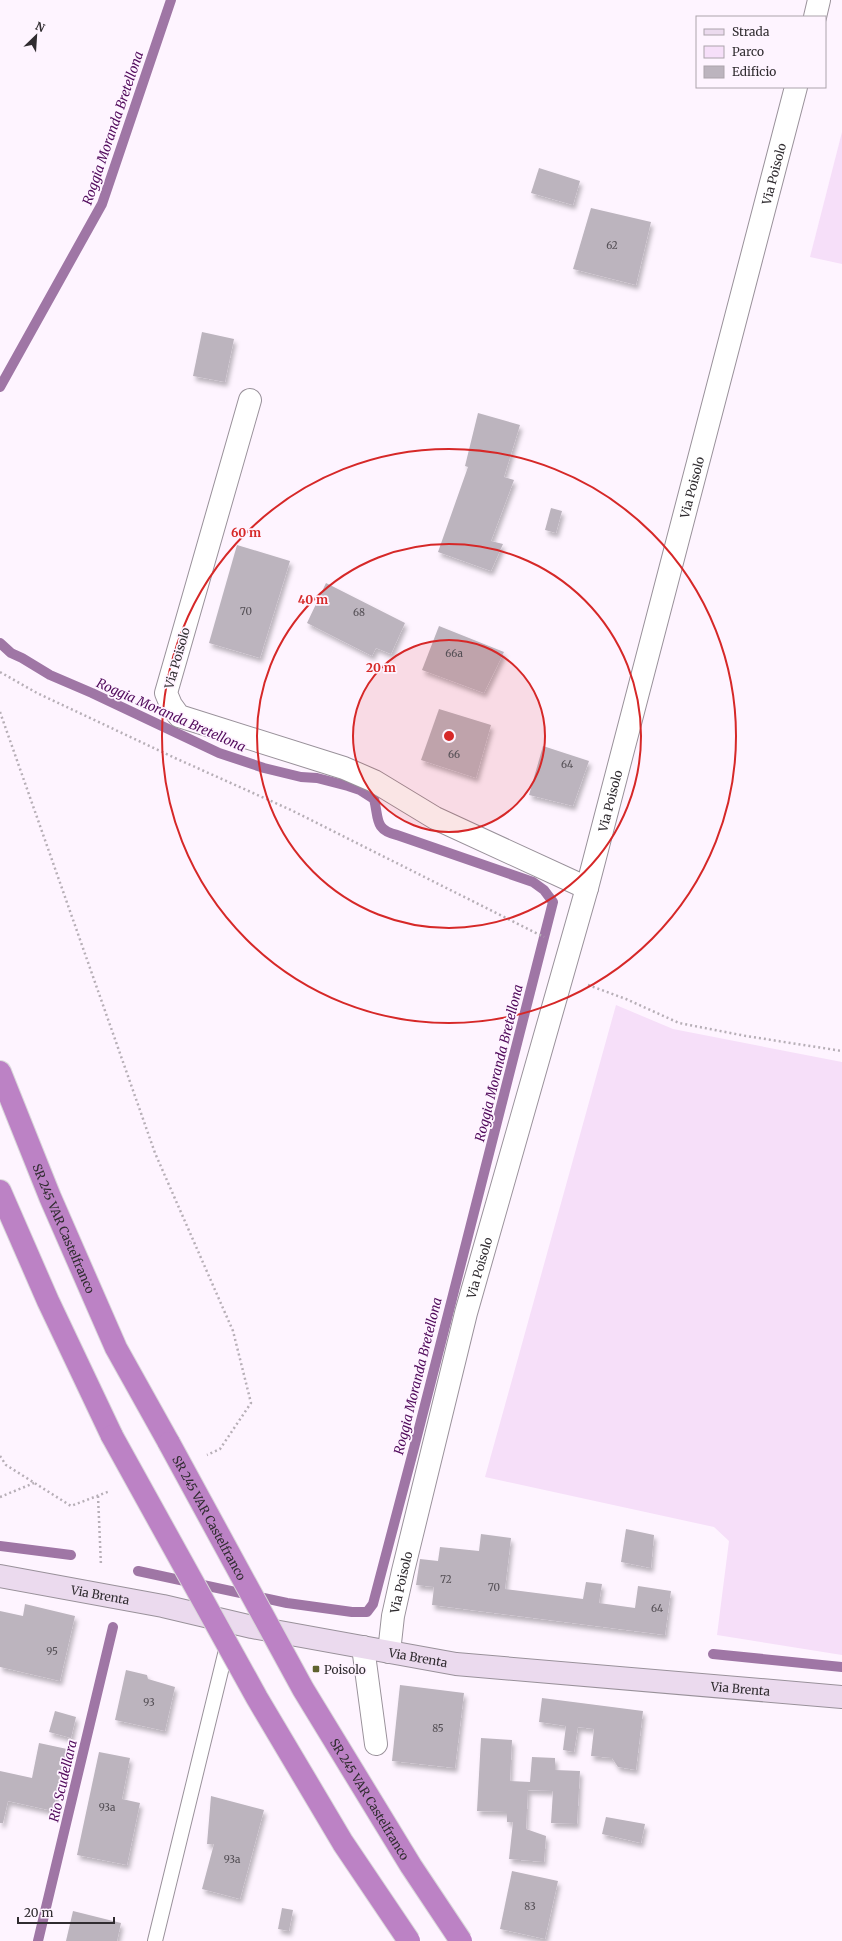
<svg xmlns="http://www.w3.org/2000/svg" width="842" height="1941" font-family="Merriweather,serif">
  <defs>
    <filter id="shadow"><feDropShadow dx="2.5" dy="4.5" stdDeviation="2" flood-color="#0004"/></filter>
  </defs>
  <rect width="100%" height="100%" fill="#fef4ff"/>
  <g fill="#f6dff9">
    <path d="M 842,132 L 842,264 L 810,257 Z"/>
    <path d="M 616,1005 L 673,1029 L 842,1062 L 842,1655 L 717,1635 L 729,1541 L 714,1527 L 485,1477 Z"/>
  </g>
  <g fill="none" stroke-linecap="round" stroke-linejoin="round">
    <g stroke="#9f76a5" stroke-width="10">
      <path d="M 0,387 L 102,204 L 171,0"/>
      <path d="M 0,643 L 11,653 L 22,658 L 50,675 L 92,693 L 219,753 L 264,768 L 301,777 L 317,778 L 348,786 L 360,790 L 374,799 C 379,818 374,830 397,835 L 533,882 L 544,890 L 553,902 L 414,1448 L 373,1604 L 367,1612 L 352,1612 L 287,1603 L 138,1571"/>
      <path d="M 0,1546 L 71,1555"/>
      <path d="M 713,1654 L 842,1667"/>
      <path d="M 38,1941 L 113,1627"/>
    </g>
  </g>
  <g fill="#bcb4be" filter="url(#shadow)">
    <path d="M 539,168 L 580,181 L 573,205 L 531,193 Z"/>
    <path d="M 591,208 L 651,222 L 636,285 L 573,269 Z"/>
    <path d="M 202,332 L 234,339 L 225,382 L 193,376 Z"/>
    <path d="M 478,413 L 520,425 L 504,477 L 514,480 L 491,541 L 503,544 L 491,571 L 438,552 L 468,467 L 465,466 Z"/>
    <path d="M 551,508 L 562,511 L 556,533 L 545,530 Z"/>
    <path d="M 237,545 L 290,561 L 260,658 L 209,643 Z"/>
    <path d="M 326,583 L 405,623 L 391,654 L 376,648 L 372,656 L 307,623 Z"/>
    <path d="M 439,626 L 504,652 L 484,693 L 422,670 Z"/>
    <path d="M 439,709 L 491,725 L 476,778 L 421,760 Z"/>
    <path d="M 543,746 L 589,761 L 573,806 L 529,795 Z"/>
    <path d="M 626,1529 L 654,1535 L 651,1568 L 621,1562 Z"/>
    <path d="M 481,1534 L 511,1538 L 505,1589 L 583,1599 L 586,1582 L 602,1584 L 599,1603 L 635,1608 L 638,1586 L 671,1591 L 665,1635 L 432,1605 L 434,1587 L 416,1585 L 420,1559 L 438,1561 L 440,1547 L 479,1551 Z"/>
    <path d="M 25,1604 L 75,1616 L 60,1681 L 0,1667 L 0,1611 L 23,1616 Z"/>
    <path d="M 126,1670 L 147,1675 L 148,1679 L 175,1687 L 165,1731 L 115,1720 Z"/>
    <path d="M 400,1685 L 464,1693 L 455,1768 L 392,1761 Z"/>
    <path d="M 542,1698 L 643,1711 L 636,1770 L 618,1767 L 612,1758 L 591,1756 L 594,1729 L 578,1727 L 574,1752 L 563,1750 L 566,1726 L 539,1722 Z"/>
    <path d="M 55,1711 L 76,1717 L 71,1738 L 49,1732 Z"/>
    <path d="M 481,1738 L 512,1740 L 510,1781 L 530,1782 L 532,1757 L 555,1758 L 555,1770 L 580,1771 L 577,1824 L 551,1823 L 553,1791 L 528,1790 L 526,1829 L 546,1836 L 544,1862 L 509,1859 L 513,1822 L 507,1822 L 507,1812 L 477,1811 Z"/>
    <path d="M 39,1743 L 67,1749 L 53,1811 L 8,1801 L 3,1823 L 0,1823 L 0,1771 L 32,1778 Z"/>
    <path d="M 99,1752 L 130,1758 L 122,1799 L 140,1803 L 127,1865 L 77,1855 Z"/>
    <path d="M 211,1796 L 264,1810 L 240,1899 L 202,1889 L 214,1844 L 207,1844 Z"/>
    <path d="M 606,1817 L 645,1824 L 641,1843 L 602,1834 Z"/>
    <path d="M 512,1871 L 558,1881 L 545,1939 L 500,1929 Z"/>
    <path d="M 282,1908 L 293,1910 L 289,1931 L 278,1929 Z"/>
    <path d="M 73,1911 L 121,1923 L 117,1941 L 66,1941 Z"/>
  </g>
  <g fill="none" stroke-linecap="round" stroke-linejoin="round">
    <g stroke="#99919a" stroke-width="16">
      <path id="lane" d="M 155,1941 L 228,1642"/>
    </g>
    <g stroke="#99919a" stroke-width="24">
      <g id="street">
        <path d="M 815,17 L 819,0"/>
        <path d="M 250,400 L 166,693 L 171,705 L 179,716 L 344,768 L 374,781 L 435,818 L 587,888"/>
        <path d="M 363,1647 L 376,1744"/>
        <path id="s1" d="M 389,1652 L 393,1616 L 403,1571 L 466,1313 L 587,888 L 796,87"/>
      </g>
    </g>
    <g stroke="#99919a" stroke-width="24">
      <g id="secondary">
        <path id="s2" d="M 0,1576 L 163,1606 L 252,1627 L 456,1664 L 842,1697"/>
      </g>
    </g>
    <g stroke="#dad9da" stroke-width="24">
      <g id="highway">
        <path id="s3" d="M 0,1072 L 50,1197 L 116,1348 L 169,1443"/>
        <path d="M 0,1191 L 48,1301 L 112,1436"/>
      </g>
    </g>
    <g stroke="#b7afb7" stroke-width="2.5" stroke-dasharray="2 3" stroke-linecap="butt">
      <path d="M 0,672 L 37,693 L 175,758 L 291,810 L 544,937"/>
      <path d="M 0,712 L 155,1153 L 233,1331 L 251,1403 L 220,1449 L 207,1455"/>
      <path d="M 588,985 L 626,999 L 679,1023 L 746,1036 L 842,1051"/>
      <path d="M 0,1456 L 6,1465 L 71,1506 L 110,1491"/>
      <path d="M 98,1496 L 101,1566"/>
      <path d="M 0,1497 L 34,1483"/>
    </g>
    <use href="#lane" stroke="#fff" stroke-width="14"/>
    <use href="#street" stroke="#fff" stroke-width="22"/>
    <use href="#secondary" stroke="#ebdaee" stroke-width="22"/>
    <use href="#highway" stroke="#bc82c5" stroke-width="22"/>
    <g stroke="#dad9da" stroke-width="24" stroke-linecap="butt">
      <g id="highway-bridge">
        <path d="M 112,1436 L 257,1698 L 343,1843 L 409,1941"/>
        <path id="s4" d="M 169,1443 L 303,1689 L 411,1866 L 461,1941"/>
      </g>
    </g>
    <use href="#highway-bridge" stroke="#bc82c5" stroke-width="22"/>
  </g>
  <circle cx="449" cy="736" r="96" fill="#d62828" fill-opacity=".12"/>
  <g fill="none" stroke="#d62828" stroke-width="2">
    <circle cx="449" cy="736" r="96"/>
    <circle cx="449" cy="736" r="192"/>
    <circle cx="449" cy="736" r="287"/>
  </g>
  <rect fill="#5f622f" stroke="#fef4ff" stroke-width="1.5" x="312" y="1665" width="8" height="8" rx="2"/>
  <g text-anchor="middle" dominant-baseline="central" stroke-width="3.5" stroke-linejoin="round" paint-order="stroke">
    <g font-size="10" fill="#534e54">
      <text x="612" y="245">62</text>
      <text x="246" y="611">70</text>
      <text x="359" y="612">68</text>
      <text x="454" y="653">66a</text>
      <text x="454" y="754">66</text>
      <text x="567" y="764">64</text>
      <text x="446" y="1579">72</text>
      <text x="494" y="1587">70</text>
      <text x="657" y="1608">64</text>
      <text x="52" y="1651">95</text>
      <text x="149" y="1702">93</text>
      <text x="438" y="1728">85</text>
      <text x="107" y="1807">93a</text>
      <text x="232" y="1859">93a</text>
      <text x="530" y="1906">83</text>
    </g>
    <g font-size="12" fill="#302c30" stroke="#fef4ff">
      <text stroke="none"><textPath href="#s1" startOffset="1528">Via Poisolo</textPath></text>
      <text stroke="none"><textPath href="#s1" startOffset="1204">Via Poisolo</textPath></text>
      <text transform="translate(177 658) rotate(-74)">Via Poisolo</text>
      <text stroke="none"><textPath href="#s1" startOffset="880">Via Poisolo</textPath></text>
      <text stroke="none"><textPath href="#s3" startOffset="169">SR 245 VAR Castelfranco</textPath></text>
      <text stroke="none"><textPath href="#s1" startOffset="395">Via Poisolo</textPath></text>
      <text stroke="none"><textPath href="#s4" startOffset="85">SR 245 VAR Castelfranco</textPath></text>
      <text stroke="none"><textPath href="#s1" startOffset="71">Via Poisolo</textPath></text>
      <text stroke="none"><textPath href="#s2" startOffset="102">Via Brenta</textPath></text>
      <text stroke="none"><textPath href="#s2" startOffset="426">Via Brenta</textPath></text>
      <text stroke="none"><textPath href="#s2" startOffset="750">Via Brenta</textPath></text>
      <text stroke="none"><textPath href="#s4" startOffset="409">SR 245 VAR Castelfranco</textPath></text>
    </g>
    <g font-size="12" fill="#302c30" stroke="#fef4ff" text-anchor="start">
      <text x="324" y="1669">Poisolo</text>
    </g>
    <g font-size="13" font-style="italic" fill="#510a5c" stroke="#fef4ff">
      <text transform="translate(113 128) rotate(-71)">Roggia Moranda Bretellona</text>
      <text transform="translate(171 715) rotate(24)">Roggia Moranda Bretellona</text>
      <text transform="translate(499 1063) rotate(-76)">Roggia Moranda Bretellona</text>
      <text transform="translate(418 1376) rotate(-76)">Roggia Moranda Bretellona</text>
      <text transform="translate(63 1781) rotate(-77)">Rio Scudellara</text>
    </g>
  </g>
  <circle cx="449" cy="736" r="6" fill="#d62828" stroke="#fef4ff" stroke-width="2"/>
  <g font-size="12" text-anchor="middle" font-weight="bold" fill="#d62828" stroke="#fef4ff" stroke-width="3.5" stroke-linejoin="round" paint-order="stroke">
    <text x="246" y="537">60 m</text>
    <text x="313" y="604">40 m</text>
    <text x="381" y="672">20 m</text>
  </g>
  <rect x="696" y="16" width="130" height="72" fill="#fef4ff" stroke="#aca4ac"/>
  <rect x="704" y="29" width="20" height="6" fill="#ebdaee" stroke="#aca4ac"/>
  <text x="732" y="36" font-size="12" fill="#302c30">Strada</text>
  <rect x="704" y="46" width="20" height="12" fill="#f6dff9" stroke="#aca4ac"/>
  <text x="732" y="56" font-size="12" fill="#302c30">Parco</text>
  <rect x="704" y="66" width="20" height="12" fill="#bcb4be" stroke="#aca4ac"/>
  <text x="732" y="76" font-size="12" fill="#302c30">Edificio</text>
  <g transform="translate(36 36) rotate(25)" stroke="#fef4ff" stroke-width="3" paint-order="stroke">
  <path d="M0-3L7 15L0 10L-7 15Z" fill="#302c30"/>
  <text y="-6" font-size="11" font-weight="bold" text-anchor="middle" fill="#302c30">N</text>
  </g>
  <path d="M18 1917v6h96v-6" fill="none" stroke="#302c30" stroke-width="2"/>
  <text x="24" y="1917" font-size="12" fill="#302c30" stroke="#fef4ff" stroke-width="3" paint-order="stroke">20 m</text>
</svg>
